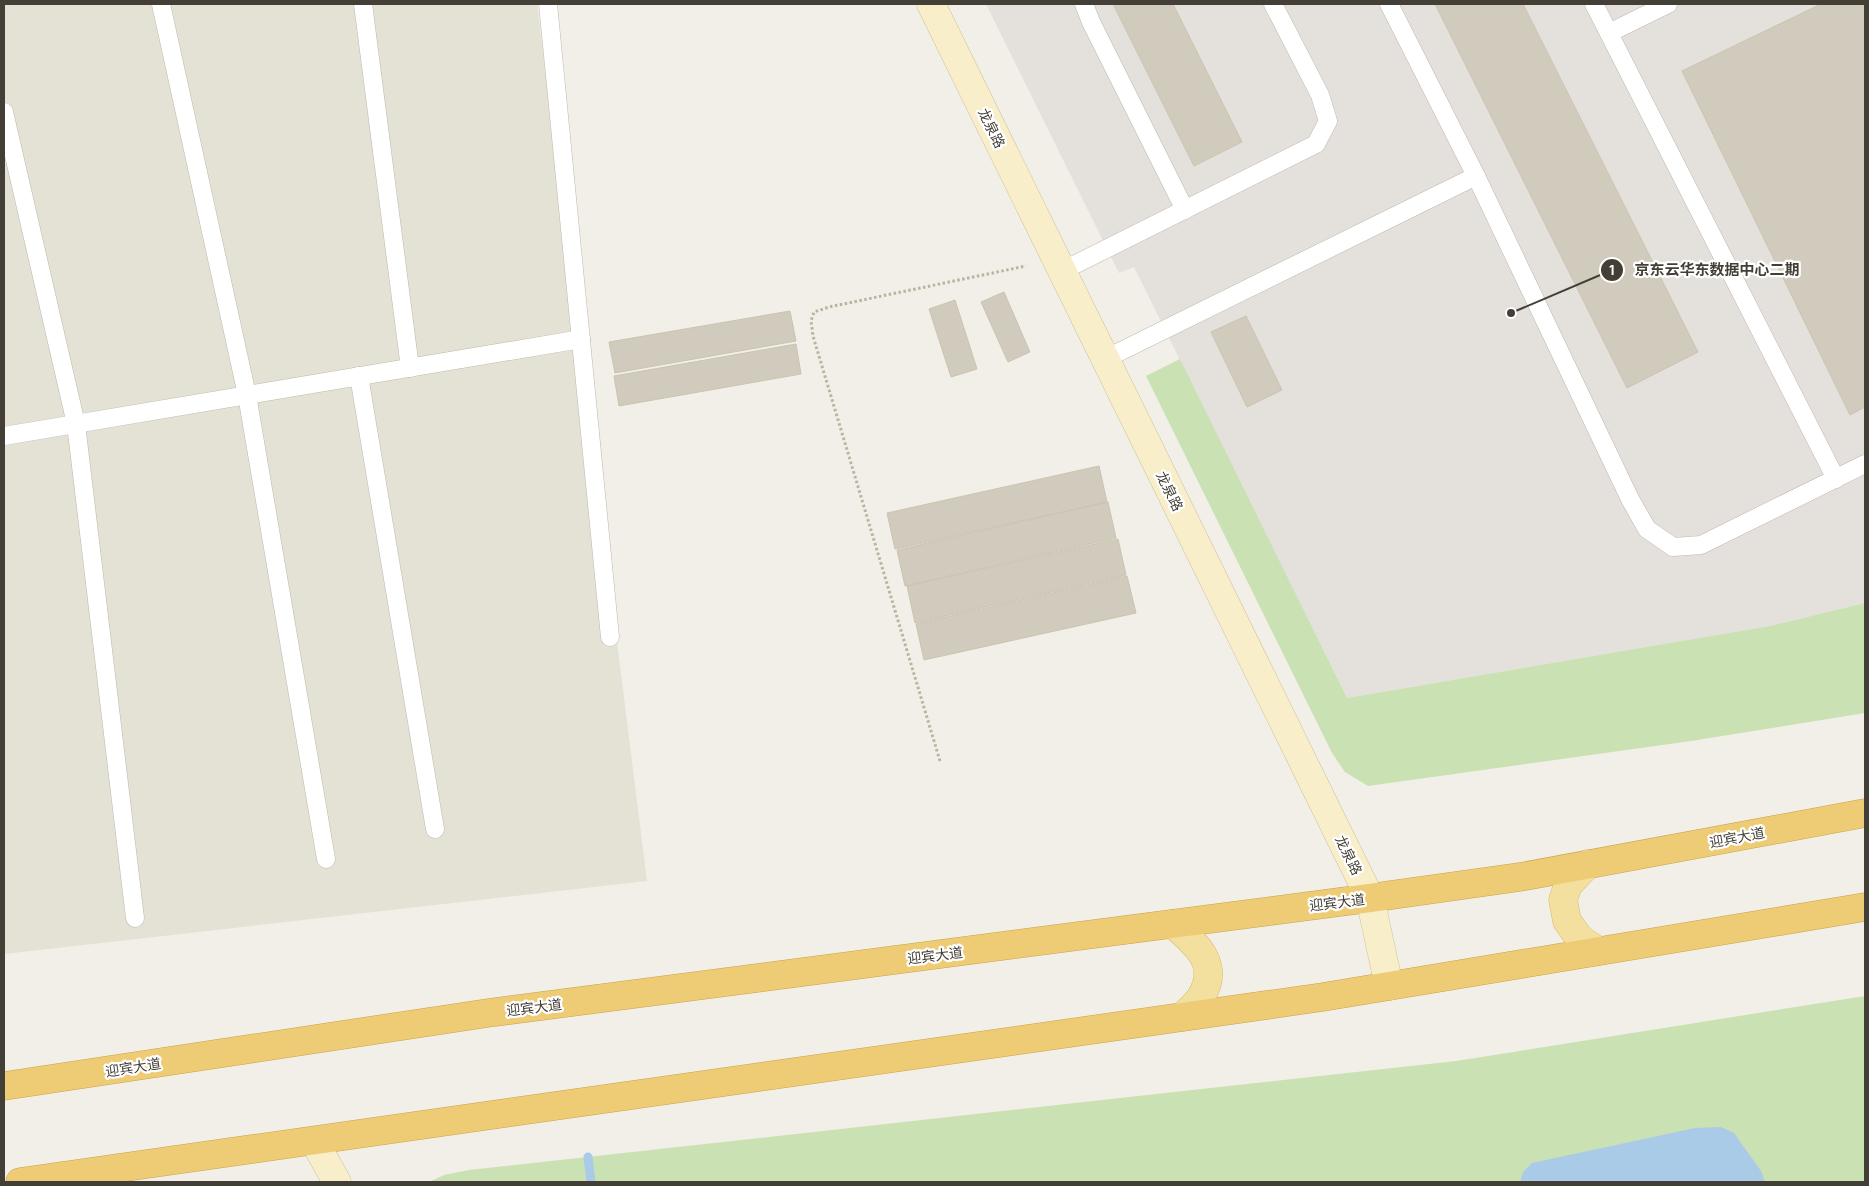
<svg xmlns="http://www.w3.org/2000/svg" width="1869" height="1186" font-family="Manrope,'Noto Sans SC',sans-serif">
  <rect width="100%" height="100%" fill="#f1efe7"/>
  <path fill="#e4e1d5" d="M 4,4 L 537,4 L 647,881 L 4,954 Z"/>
  <path fill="#e4e0db" d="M 986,4 L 1865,4 L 1865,603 L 1770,626 L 1347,698 L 1134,267 L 1119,273 Z"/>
  <g fill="#cae1b4">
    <path d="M 1180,359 L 1347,698 L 1770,626 L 1865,603 L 1865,713 L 1691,741 L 1368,786 L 1345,772 L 1332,753 L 1146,376 Z"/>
    <path d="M 1865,996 L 1865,1182 L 429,1182 L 444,1175 L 469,1170 L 1456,1061 Z"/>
  </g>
  <path fill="#a9cbe7" d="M 1721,1127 L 1734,1133 L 1761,1171 L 1765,1182 L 1520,1182 L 1523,1172 L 1532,1163 L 1695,1128 Z"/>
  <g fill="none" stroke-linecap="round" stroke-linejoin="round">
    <path stroke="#a9cbe7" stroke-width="9" d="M 588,1157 L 591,1182"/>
  </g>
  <g fill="#d1cbbd" stroke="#cbc3b1">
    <path d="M 1113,4 L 1173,4 L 1242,142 L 1194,166 Z"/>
    <path d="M 1435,4 L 1523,4 L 1698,352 L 1627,388 Z"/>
    <path d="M 1821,4 L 1865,4 L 1865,407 L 1850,415 L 1682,71 Z"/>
    <path d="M 1004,292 L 1030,352 L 1008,362 L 981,302 Z"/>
    <path d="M 955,300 L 977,369 L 951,377 L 929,309 Z"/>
    <path d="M 790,311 L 796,341 L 615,373 L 609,342 Z"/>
    <path d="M 1246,316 L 1282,390 L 1247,407 L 1211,332 Z"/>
    <path d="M 796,344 L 801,374 L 619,406 L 614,376 Z"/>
    <path d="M 1099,466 L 1107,502 L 895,549 L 887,513 Z"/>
    <path d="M 1108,502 L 1116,538 L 905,586 L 897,550 Z"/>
    <path d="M 1118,539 L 1126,575 L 915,623 L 907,586 Z"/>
    <path d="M 1127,576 L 1136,613 L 924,660 L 916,624 Z"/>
  </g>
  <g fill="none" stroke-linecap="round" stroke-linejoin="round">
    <g stroke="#beb9ad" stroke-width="19">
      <g id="lane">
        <path d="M 161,4 L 247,395 L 326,859"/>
        <path d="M 363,4 L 410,368"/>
        <path d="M 548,4 L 610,637"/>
        <path d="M 1084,4 L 1091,22 L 1185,210"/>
        <path d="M 1389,4 L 1476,176 L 1630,499 L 1647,529 L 1673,547 L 1701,545 L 1865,464"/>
        <path d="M 1594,4 L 1836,479"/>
        <path d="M 1609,33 L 1668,4"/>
        <path d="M 4,112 L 76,424 L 135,918"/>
        <path d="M 1062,271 L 1316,144 L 1328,121 L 1320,95 L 1273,4"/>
        <path d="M 1105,359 L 1476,176"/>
        <path d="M 359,376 L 435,829"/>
        <path d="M 4,436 L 581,339"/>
      </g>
    </g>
    <g stroke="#ccc29b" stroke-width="29">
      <g id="secondary">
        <path d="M 931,4 L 1370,898 L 1389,986"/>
        <path d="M 314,1141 L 337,1182"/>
      </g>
    </g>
    <g stroke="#d6bd70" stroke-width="29">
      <g id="primary">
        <path d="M 1588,864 L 1568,885 L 1563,900 L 1567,921 L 1580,939 L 1598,951"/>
        <path d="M 1173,924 C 1196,944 1221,964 1201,997 C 1197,1004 1188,1011 1182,1017"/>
      </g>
    </g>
    <g stroke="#cba247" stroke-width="29">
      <g id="highway">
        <path d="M 4,1086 L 488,1013 L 1370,898 L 1526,876 L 1865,813"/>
        <path d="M 20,1182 L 1323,997 L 1865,907"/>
      </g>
    </g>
    <path stroke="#bcb39d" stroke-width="3" stroke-dasharray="2.5 2.5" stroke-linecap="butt" d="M 940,761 L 813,336 L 811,321 L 814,312 L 829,307 L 1026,266"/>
    <use href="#lane" stroke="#fff" stroke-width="18"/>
    <use href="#secondary" stroke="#f8efca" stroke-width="28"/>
    <use href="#primary" stroke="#f3df9e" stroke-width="28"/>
    <use href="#highway" stroke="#edcc75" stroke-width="28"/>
  </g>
  <g text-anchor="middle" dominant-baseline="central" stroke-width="4.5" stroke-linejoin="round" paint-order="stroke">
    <g font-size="14" fill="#433f36" stroke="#fff">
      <text transform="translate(992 128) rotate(64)">龙泉路</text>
      <text transform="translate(1170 491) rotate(64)">龙泉路</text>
      <text transform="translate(1737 837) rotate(-11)">迎宾大道</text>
      <text transform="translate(1349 855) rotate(64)">龙泉路</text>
      <text transform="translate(1337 902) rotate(-7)">迎宾大道</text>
      <text transform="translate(935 955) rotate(-7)">迎宾大道</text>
      <text transform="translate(534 1007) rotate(-7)">迎宾大道</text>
      <text transform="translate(133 1067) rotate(-9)">迎宾大道</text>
    </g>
  </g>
  <path fill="none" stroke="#433f36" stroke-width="2" d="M1511 313L1612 270"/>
  <g fill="#433f36" stroke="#fff" stroke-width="2">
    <circle cx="1511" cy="313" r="5"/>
    <circle cx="1612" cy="270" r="12"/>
  </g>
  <g font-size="15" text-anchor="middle" font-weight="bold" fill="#fff">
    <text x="1612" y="275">1</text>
  </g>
  <g font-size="15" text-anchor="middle" font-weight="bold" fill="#433f36" stroke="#fff" stroke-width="4.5" stroke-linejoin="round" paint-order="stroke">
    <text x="1717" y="275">京东云华东数据中心二期</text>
  </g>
  <rect width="1869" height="1186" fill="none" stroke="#433f36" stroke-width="10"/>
</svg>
